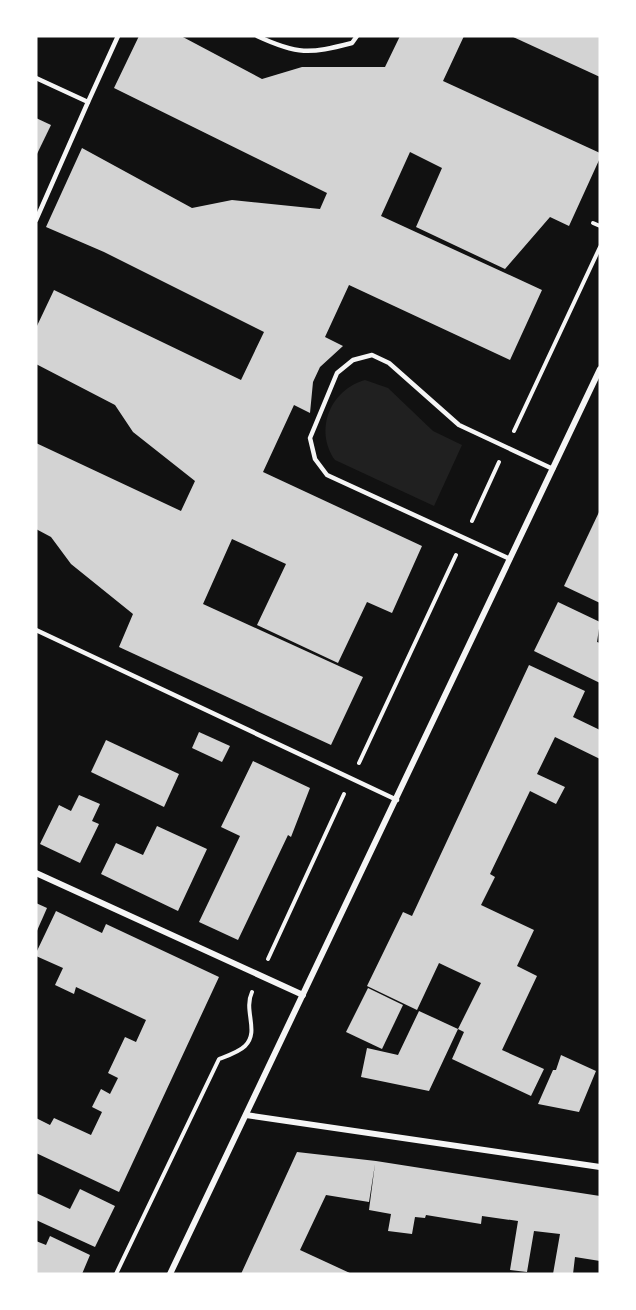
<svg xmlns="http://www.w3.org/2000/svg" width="636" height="1310" font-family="Overpass,sans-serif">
  <rect width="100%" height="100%" fill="#111"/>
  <path fill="#202020" d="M 365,380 L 388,388 L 433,431 L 462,445 L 434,506 L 335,460 C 314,430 330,390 365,380 Z"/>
  <g fill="#d3d3d3">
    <path d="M 139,36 L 181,36 L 262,79 L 302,67 L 385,67 L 400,36 L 464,36 L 443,81 L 600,153 L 600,158 L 569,226 L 550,217 L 505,269 L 416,227 L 442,168 L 410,152 L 381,216 L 542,290 L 510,360 L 349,285 L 325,337 L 343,346 L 320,367 L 313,382 L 310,413 L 294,405 L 263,472 L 422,546 L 392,613 L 367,602 L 338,663 L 257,625 L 286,564 L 232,539 L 203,604 L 363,677 L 331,745 L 119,647 L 133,614 L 71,564 L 51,537 L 36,529 L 36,443 L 181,511 L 195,481 L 133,432 L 115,405 L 36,364 L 36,328 L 54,290 L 241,380 L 264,332 L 104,252 L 46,227 L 82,148 L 192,208 L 232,200 L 320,209 L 327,193 L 114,88 Z"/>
    <path d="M 511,36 L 600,36 L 600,77 Z"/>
    <path d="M 36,118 L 51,125 L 36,156 Z"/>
    <path d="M 600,510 L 600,603 L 564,586 Z"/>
    <path d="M 558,602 L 600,622 L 597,642 L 600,643 L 600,683 L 534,651 Z"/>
    <path d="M 529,665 L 585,691 L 573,717 L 600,730 L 600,759 L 555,737 L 537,774 L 565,787 L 556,804 L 530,791 L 490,874 L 495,877 L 481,905 L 534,930 L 517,966 L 537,976 L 502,1050 L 544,1069 L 531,1096 L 452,1059 L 464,1032 L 458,1029 L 481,983 L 439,963 L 417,1010 L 367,986 L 403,912 L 412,916 Z"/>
    <path d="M 199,732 L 230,746 L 222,762 L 192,748 Z"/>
    <path d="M 106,740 L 179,774 L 164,807 L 91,772 Z"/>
    <path d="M 253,761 L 310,788 L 291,837 L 288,835 L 238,940 L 199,922 L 240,836 L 221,827 Z"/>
    <path d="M 79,795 L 100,804 L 92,821 L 99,824 L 80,863 L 40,844 L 59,805 L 71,811 Z"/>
    <path d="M 157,826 L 207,849 L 178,911 L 101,874 L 116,843 L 143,855 Z"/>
    <path d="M 36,903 L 47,908 L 36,933 Z"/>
    <path d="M 56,911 L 102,933 L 106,924 L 219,977 L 119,1192 L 36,1153 L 36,1118 L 50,1125 L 54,1118 L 91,1135 L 102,1112 L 92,1107 L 101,1089 L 110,1094 L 118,1078 L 108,1073 L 125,1037 L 136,1042 L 146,1020 L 76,987 L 74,994 L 55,985 L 63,968 L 36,956 L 36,953 Z"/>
    <path d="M 368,988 L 403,1005 L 382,1049 L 346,1032 Z"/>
    <path d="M 419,1011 L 458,1029 L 429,1091 L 361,1077 L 367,1048 L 398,1055 Z"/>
    <path d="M 561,1055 L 596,1071 L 579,1112 L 538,1104 L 553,1070 L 556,1070 Z"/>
    <path d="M 297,1152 L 376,1161 L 600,1196 L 600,1261 L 575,1257 L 573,1274 L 553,1274 L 560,1234 L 534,1231 L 527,1272 L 510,1270 L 518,1221 L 482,1216 L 481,1224 L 426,1215 L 425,1218 L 415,1217 L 412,1234 L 388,1231 L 391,1214 L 369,1210 L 375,1164 L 369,1202 L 326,1195 L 300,1250 L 352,1274 L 241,1274 Z"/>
    <path d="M 80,1189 L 115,1206 L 95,1247 L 36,1220 L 36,1193 L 70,1209 Z"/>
    <path d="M 50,1236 L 90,1255 L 82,1274 L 36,1274 L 36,1241 L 46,1245 Z"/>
  </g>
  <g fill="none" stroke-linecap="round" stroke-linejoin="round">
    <g stroke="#f5f5f5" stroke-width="4">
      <path d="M 593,223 L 600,226"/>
      <path d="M 514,431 L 600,247"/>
      <path d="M 472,521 L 499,462"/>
      <path d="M 359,763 L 456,555"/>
      <path d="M 268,959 L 344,794"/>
      <path d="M 116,1274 L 219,1059 C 227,1056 239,1052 245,1046 C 260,1031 243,1011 252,992"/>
    </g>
    <g stroke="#f5f5f5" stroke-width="4.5">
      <path d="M 257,36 C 298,55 309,54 352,43 L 357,36"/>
      <path d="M 36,78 L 88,102 L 36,220"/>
      <path d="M 88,102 L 118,36"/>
      <path d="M 510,559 L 327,475 L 315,459 L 310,438 L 337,373 L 353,360 L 372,355 L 389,363 L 459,425 L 553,469"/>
      <path d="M 36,630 L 397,800"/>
    </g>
    <g stroke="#f5f5f5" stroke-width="6">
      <path d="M 36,873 L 303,995"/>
      <path d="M 246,1115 L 600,1167"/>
      <path d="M 170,1274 L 600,369"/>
    </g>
  </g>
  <rect width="636" height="1310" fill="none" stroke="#ffffff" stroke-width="75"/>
</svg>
